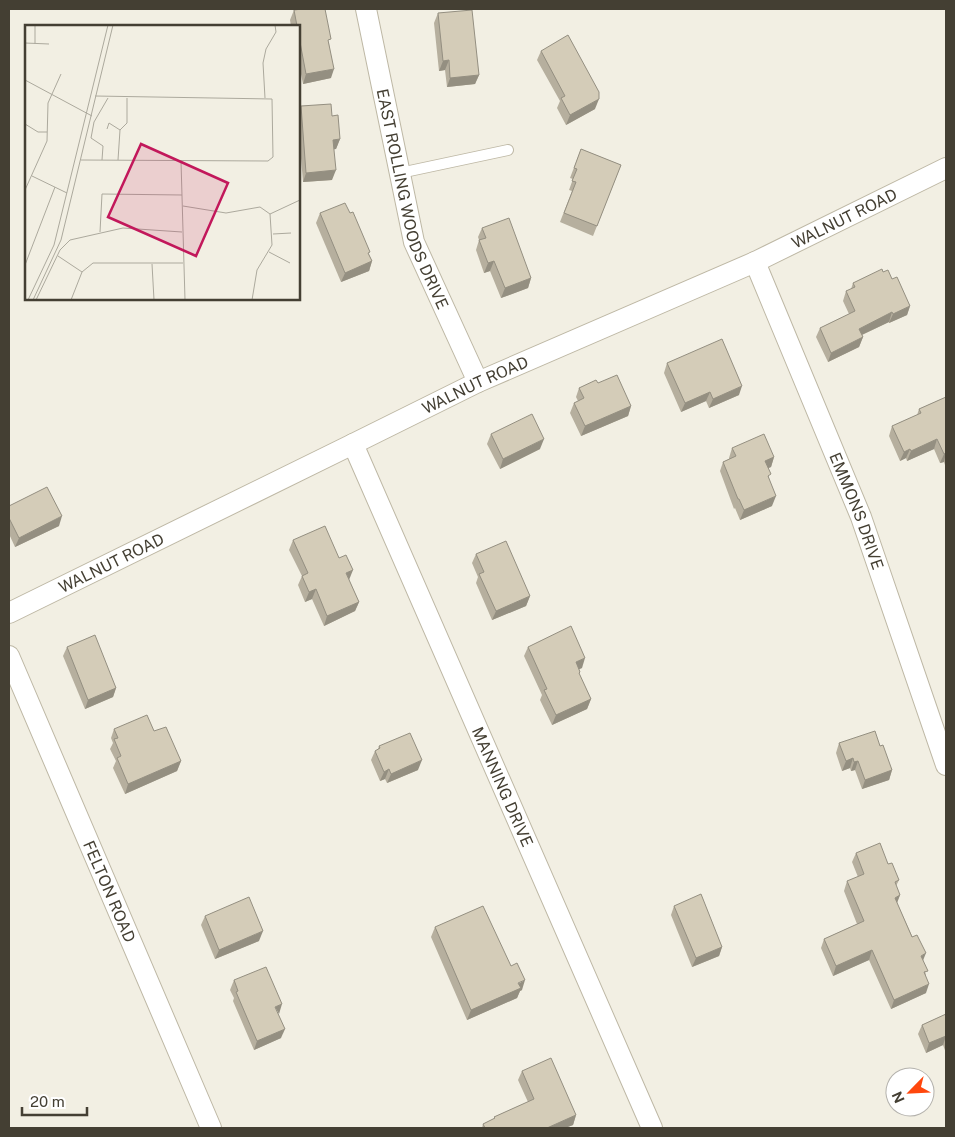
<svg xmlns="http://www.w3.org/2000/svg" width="955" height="1137" font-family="'Public Sans',sans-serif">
  <rect width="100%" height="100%" fill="#f2efe3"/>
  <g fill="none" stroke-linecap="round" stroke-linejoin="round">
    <g stroke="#beb8a5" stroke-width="12">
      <path id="service" d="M 400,173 L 508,150"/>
    </g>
    <g stroke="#beb8a5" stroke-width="22">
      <g id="minor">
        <path id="s1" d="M 366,9 L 414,242 L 478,382"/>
        <path id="s2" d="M 755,262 L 861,517 L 946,765"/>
        <path id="s3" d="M 353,444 L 652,1128"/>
        <path id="s4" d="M 9,613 L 353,444 L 478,382 L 755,262 L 946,168"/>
        <path id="s5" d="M 9,656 L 211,1128"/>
      </g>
    </g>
    <use href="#service" stroke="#fff" stroke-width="10"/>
    <use href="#minor" stroke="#fff" stroke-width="20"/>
  </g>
  <g fill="#b6af9e">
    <path d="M 294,10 L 329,43 L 331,78 L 303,84 L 299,64 L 299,26 L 291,26 L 290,20 Z"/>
    <path d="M 438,13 L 479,75 L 475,84 L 447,87 L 445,70 L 439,71 L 434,23 Z"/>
    <path d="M 541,51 L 595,109 L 566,125 L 557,108 L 560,101 L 537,60 Z"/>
    <path d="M 301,106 L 332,116 L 340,139 L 336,149 L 334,149 L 332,180 L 303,182 L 299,134 L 299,112 Z"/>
    <path d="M 581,149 L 621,165 L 593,236 L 560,222 L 572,191 L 569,190 L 573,179 L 570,178 Z"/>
    <path d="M 320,213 L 350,213 L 372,261 L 369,271 L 341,282 L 316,223 Z"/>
    <path d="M 482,228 L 531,278 L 528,288 L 501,298 L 490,271 L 484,273 L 476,250 L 479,240 L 478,237 Z"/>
    <path d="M 883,272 L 892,279 L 910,306 L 907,315 L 889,323 L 889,322 L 862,335 L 863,337 L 859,347 L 828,362 L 816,337 L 820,328 L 849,314 L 843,301 L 846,291 L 851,289 L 853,283 Z"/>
    <path d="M 667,363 L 739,395 L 709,408 L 706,401 L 681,412 L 664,373 Z"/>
    <path d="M 598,383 L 631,406 L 628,416 L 581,436 L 570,413 L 574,403 L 578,401 L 576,397 L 579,388 Z"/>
    <path d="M 946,397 L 946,468 L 944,462 L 940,463 L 934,449 L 907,461 L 906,458 L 900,461 L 889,436 L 892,426 L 917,415 L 919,409 Z"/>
    <path d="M 491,434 L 540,449 L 500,469 L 487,444 Z"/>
    <path d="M 732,448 L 774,457 L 771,467 L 768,468 L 772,506 L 740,520 L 735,508 L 734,509 L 720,471 L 723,462 L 729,459 L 729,458 Z"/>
    <path d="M 9,506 L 59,526 L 15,547 L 9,534 Z"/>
    <path d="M 293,540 L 349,580 L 359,602 L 355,611 L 324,626 L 312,599 L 305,602 L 298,585 L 302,576 L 289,550 Z"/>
    <path d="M 476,554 L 530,596 L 526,606 L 492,620 L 476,583 L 478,577 L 472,563 Z"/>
    <path d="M 67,647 L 116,688 L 113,697 L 85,709 L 63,656 Z"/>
    <path d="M 528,647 L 582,668 L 579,669 L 580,672 L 579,675 L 591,699 L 587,709 L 552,725 L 540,700 L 542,695 L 524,656 Z"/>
    <path d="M 114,729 L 154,731 L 181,761 L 177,771 L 125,794 L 113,768 L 116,761 L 110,749 L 113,743 L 111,738 Z"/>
    <path d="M 839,743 L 892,770 L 889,780 L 862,789 L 855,770 L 851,771 L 850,768 L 842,771 L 836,753 Z"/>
    <path d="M 379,746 L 418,770 L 387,783 L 385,779 L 380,781 L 371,760 L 375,751 L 378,749 Z"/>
    <path d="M 856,853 L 888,864 L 899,880 L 896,886 L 900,895 L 897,903 L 923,960 L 926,976 L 926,993 L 891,1009 L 869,960 L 833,976 L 821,948 L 824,939 L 857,924 L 844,891 L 847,881 L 858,877 L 852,862 Z"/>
    <path d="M 674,906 L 722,947 L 719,956 L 692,967 L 671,915 Z"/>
    <path d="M 205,916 L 259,941 L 215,959 L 201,925 Z"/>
    <path d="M 435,927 L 522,990 L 520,991 L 517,998 L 467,1020 L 431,937 Z"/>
    <path d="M 234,980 L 278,1014 L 281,1038 L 254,1050 L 233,1001 L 234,998 L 230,990 Z"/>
    <path d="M 946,1014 L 946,1053 L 943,1045 L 926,1053 L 918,1034 L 922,1025 Z"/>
    <path d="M 522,1071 L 576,1115 L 573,1125 L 565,1128 L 482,1128 L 483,1124 L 494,1119 L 494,1117 L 528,1102 L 518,1080 Z"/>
  </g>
  <g fill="#948f81">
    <path d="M 449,60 L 445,70 L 439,71 L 443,61 Z"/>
    <path d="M 334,69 L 331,78 L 303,84 L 306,74 Z"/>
    <path d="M 479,75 L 475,84 L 447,87 L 450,78 Z"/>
    <path d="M 599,99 L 595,109 L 566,125 L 570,115 Z"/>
    <path d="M 340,139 L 336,149 L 330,150 L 333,140 Z"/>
    <path d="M 336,170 L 332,180 L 303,182 L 306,173 Z"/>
    <path d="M 372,261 L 369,271 L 341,282 L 345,273 Z"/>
    <path d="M 494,261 L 490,271 L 484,273 L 488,263 Z"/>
    <path d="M 531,278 L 528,288 L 501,298 L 505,288 Z"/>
    <path d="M 910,306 L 907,315 L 889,323 L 893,314 Z"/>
    <path d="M 892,312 L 889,322 L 855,338 L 859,329 Z"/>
    <path d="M 863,337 L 859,347 L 828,362 L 831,353 Z"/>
    <path d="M 742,386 L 739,395 L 709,408 L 713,399 Z"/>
    <path d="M 710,392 L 706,401 L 681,412 L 685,403 Z"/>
    <path d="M 631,406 L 628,416 L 581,436 L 585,426 Z"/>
    <path d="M 544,439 L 540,449 L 500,469 L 503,459 Z"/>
    <path d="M 937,439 L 934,449 L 907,461 L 911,451 Z"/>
    <path d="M 910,449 L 906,458 L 900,461 L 904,452 Z"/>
    <path d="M 946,453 L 944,462 L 940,463 L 944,454 Z"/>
    <path d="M 774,457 L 771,467 L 762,471 L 765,461 Z"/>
    <path d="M 776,496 L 772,506 L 740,520 L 744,510 Z"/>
    <path d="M 62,516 L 59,526 L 15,547 L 19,538 Z"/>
    <path d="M 353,570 L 349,580 L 346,573 Z"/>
    <path d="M 316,589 L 312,599 L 305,602 L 309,592 Z"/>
    <path d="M 530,596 L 526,606 L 492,620 L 496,611 Z"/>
    <path d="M 359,602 L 355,611 L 324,626 L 327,616 Z"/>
    <path d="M 585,658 L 582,668 L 572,672 L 576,662 Z"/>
    <path d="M 116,688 L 113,697 L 85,709 L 88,700 Z"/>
    <path d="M 591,699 L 587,709 L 552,725 L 556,715 Z"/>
    <path d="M 853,758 L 850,768 L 842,771 L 846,761 Z"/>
    <path d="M 422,760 L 418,770 L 387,783 L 391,774 Z"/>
    <path d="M 181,761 L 177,771 L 125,794 L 128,784 Z"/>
    <path d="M 858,761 L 855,770 L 851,771 L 854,762 Z"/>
    <path d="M 389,769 L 385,779 L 380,781 L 384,772 Z"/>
    <path d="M 892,770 L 889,780 L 862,789 L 865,780 Z"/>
    <path d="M 900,895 L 896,905 L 895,898 Z"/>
    <path d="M 263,931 L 259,941 L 215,959 L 219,950 Z"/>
    <path d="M 722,947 L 719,956 L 692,967 L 696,958 Z"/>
    <path d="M 872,950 L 869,960 L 833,976 L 836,966 Z"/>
    <path d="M 926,953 L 922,963 L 921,956 Z"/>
    <path d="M 525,980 L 522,990 L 520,991 L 517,998 L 467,1020 L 471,1010 Z"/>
    <path d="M 929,984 L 926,993 L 891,1009 L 894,1000 Z"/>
    <path d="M 282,1004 L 279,1014 L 275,1007 Z"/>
    <path d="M 285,1029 L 281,1038 L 254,1050 L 257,1041 Z"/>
    <path d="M 946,1036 L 943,1045 L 926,1053 L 929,1043 Z"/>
    <path d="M 576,1115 L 573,1125 L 565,1128 L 547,1128 Z"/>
  </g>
  <g fill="#d4ccb8" stroke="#948f81">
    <path d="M 302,9 L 325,9 L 331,39 L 328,40 L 334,69 L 306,74 L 299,37 L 299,26 L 297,26 L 294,10 Z"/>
    <path d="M 472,10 L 479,75 L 450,78 L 449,60 L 443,61 L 438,13 Z"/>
    <path d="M 568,35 L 599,92 L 599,99 L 570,115 L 561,98 L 565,96 L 541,51 Z"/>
    <path d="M 331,104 L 332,116 L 338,115 L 340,139 L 333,140 L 336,170 L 306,173 L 301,106 Z"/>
    <path d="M 581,149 L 621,165 L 597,226 L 564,213 L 576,182 L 572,181 L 577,169 L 574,168 Z"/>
    <path d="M 345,203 L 350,213 L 353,212 L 370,252 L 368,253 L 372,261 L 345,273 L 320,213 Z"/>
    <path d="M 509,218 L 531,278 L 505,288 L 494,261 L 488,263 L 479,240 L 486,238 L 482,228 Z"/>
    <path d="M 882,269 L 883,272 L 888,270 L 892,279 L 897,277 L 910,306 L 893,314 L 892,312 L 859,329 L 863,337 L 831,353 L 820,328 L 855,311 L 846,291 L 855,287 L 853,283 Z"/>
    <path d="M 722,339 L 742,386 L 713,399 L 710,392 L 685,403 L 667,363 Z"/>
    <path d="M 617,375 L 631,406 L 585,426 L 574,403 L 584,398 L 579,388 L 596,380 L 598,383 Z"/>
    <path d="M 946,397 L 946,453 L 944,454 L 937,439 L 911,451 L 910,449 L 904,452 L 892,426 L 921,413 L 919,409 Z"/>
    <path d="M 532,414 L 544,439 L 503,459 L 491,434 Z"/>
    <path d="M 764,434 L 774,457 L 765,461 L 771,474 L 768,476 L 776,496 L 744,510 L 739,499 L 738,499 L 723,462 L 736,456 L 732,448 Z"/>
    <path d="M 47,487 L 62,516 L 19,538 L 9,518 L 9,506 Z"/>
    <path d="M 325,526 L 339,558 L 346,555 L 353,570 L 346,573 L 359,602 L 327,616 L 316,589 L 309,592 L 302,576 L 308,573 L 293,540 Z"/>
    <path d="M 506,541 L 530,596 L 496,611 L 479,574 L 484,572 L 476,554 Z"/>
    <path d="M 571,626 L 585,658 L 576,662 L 580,672 L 579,673 L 591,699 L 556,715 L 544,690 L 547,689 L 528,647 Z"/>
    <path d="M 95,635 L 116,688 L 88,700 L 67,647 Z"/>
    <path d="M 147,715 L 154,731 L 166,727 L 181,761 L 128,784 L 117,758 L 121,756 L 114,739 L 118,738 L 114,729 Z"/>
    <path d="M 875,731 L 880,746 L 883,745 L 892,770 L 865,780 L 858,761 L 854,762 L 853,758 L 846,761 L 839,743 Z"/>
    <path d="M 410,733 L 422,760 L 391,774 L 389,769 L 384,772 L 375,751 L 380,748 L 379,746 Z"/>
    <path d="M 880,843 L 888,864 L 892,863 L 899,880 L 895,882 L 900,895 L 895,898 L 912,937 L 917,935 L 926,953 L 921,956 L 928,971 L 924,972 L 929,984 L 894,1000 L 872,950 L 836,966 L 824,939 L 864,921 L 847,881 L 864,874 L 856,853 Z"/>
    <path d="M 701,894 L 722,947 L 696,958 L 674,906 Z"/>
    <path d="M 249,897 L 263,931 L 219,950 L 205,916 Z"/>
    <path d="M 483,906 L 511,966 L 517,963 L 525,980 L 518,983 L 521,988 L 471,1010 L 435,927 Z"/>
    <path d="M 266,967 L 282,1004 L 275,1007 L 285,1029 L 257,1041 L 236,992 L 238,991 L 234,980 Z"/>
    <path d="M 946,1014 L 946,1036 L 929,1043 L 922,1025 Z"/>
    <path d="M 551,1058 L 576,1115 L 547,1128 L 485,1128 L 483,1124 L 495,1118 L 494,1117 L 534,1099 L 522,1071 Z"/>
  </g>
  <g text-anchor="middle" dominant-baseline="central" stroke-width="4" stroke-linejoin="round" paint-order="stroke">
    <g font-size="16" fill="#443f33" stroke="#fff">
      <text stroke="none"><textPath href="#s1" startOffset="196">EAST ROLLING WOODS DRIVE</textPath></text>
      <text stroke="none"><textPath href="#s4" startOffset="924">WALNUT ROAD</textPath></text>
      <text stroke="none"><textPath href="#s4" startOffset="519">WALNUT ROAD</textPath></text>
      <text stroke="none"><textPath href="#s2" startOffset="269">EMMONS DRIVE</textPath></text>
      <text stroke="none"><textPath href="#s4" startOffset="114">WALNUT ROAD</textPath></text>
      <text stroke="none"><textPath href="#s3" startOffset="374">MANNING DRIVE</textPath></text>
      <text stroke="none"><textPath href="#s5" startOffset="256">FELTON ROAD</textPath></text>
    </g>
  </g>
  <g transform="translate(25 25)">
    <rect width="275" height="275" fill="#f2efe3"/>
    <path fill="none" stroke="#aca99d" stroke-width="1" d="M 10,0 L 10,19M 0,18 L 24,19M 0,55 L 67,91M 240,73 L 238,38 L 241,24 L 251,7 L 250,0M 0,99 L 13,107 L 22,107M 82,104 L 84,98 L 95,105M 95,105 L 102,98 L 102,73M 56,135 L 243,136 L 248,132 L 247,74 L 70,71M 77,135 L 78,121 L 66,113 L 69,97 L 83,73M 93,135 L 95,105M 156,136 L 160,275M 7,151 L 42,168M 0,165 L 22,116 L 23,78 L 36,49M 158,181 L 201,188 L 235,182 L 245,189M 245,189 L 275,175M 75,207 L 77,169 L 157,170M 248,209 L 266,208M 244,227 L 265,238M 33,231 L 57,247M 127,239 L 129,275M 0,240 L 30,162M 3,275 L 29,220 L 83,0M 8,275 L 36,215 L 88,0M 11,275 L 35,225 L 45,215 L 98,203 L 157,207M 46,275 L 57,247 L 68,238 L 158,238M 227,275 L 232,245 L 247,220 L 245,189"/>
    <path fill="#c2185b" fill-opacity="0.15" stroke="#c2185b" stroke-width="2.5" d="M 116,119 L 203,158 L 171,231 L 83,192 Z"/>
    <rect width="275" height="275" fill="none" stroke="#443f33" stroke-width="2.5"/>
  </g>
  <rect width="955" height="1137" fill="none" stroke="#443f33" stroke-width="20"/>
  <g transform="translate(910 1092) rotate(246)"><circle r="24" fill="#ffffff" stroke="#b4b2ad"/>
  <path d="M0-4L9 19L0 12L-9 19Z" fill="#ff470d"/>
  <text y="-8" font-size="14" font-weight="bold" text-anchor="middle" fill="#443f33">N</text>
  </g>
  <path d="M22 1107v8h65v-8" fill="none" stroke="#443f33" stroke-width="2.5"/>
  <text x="30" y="1107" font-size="15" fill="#443f33" stroke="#ffffff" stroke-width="4" paint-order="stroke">20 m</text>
</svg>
